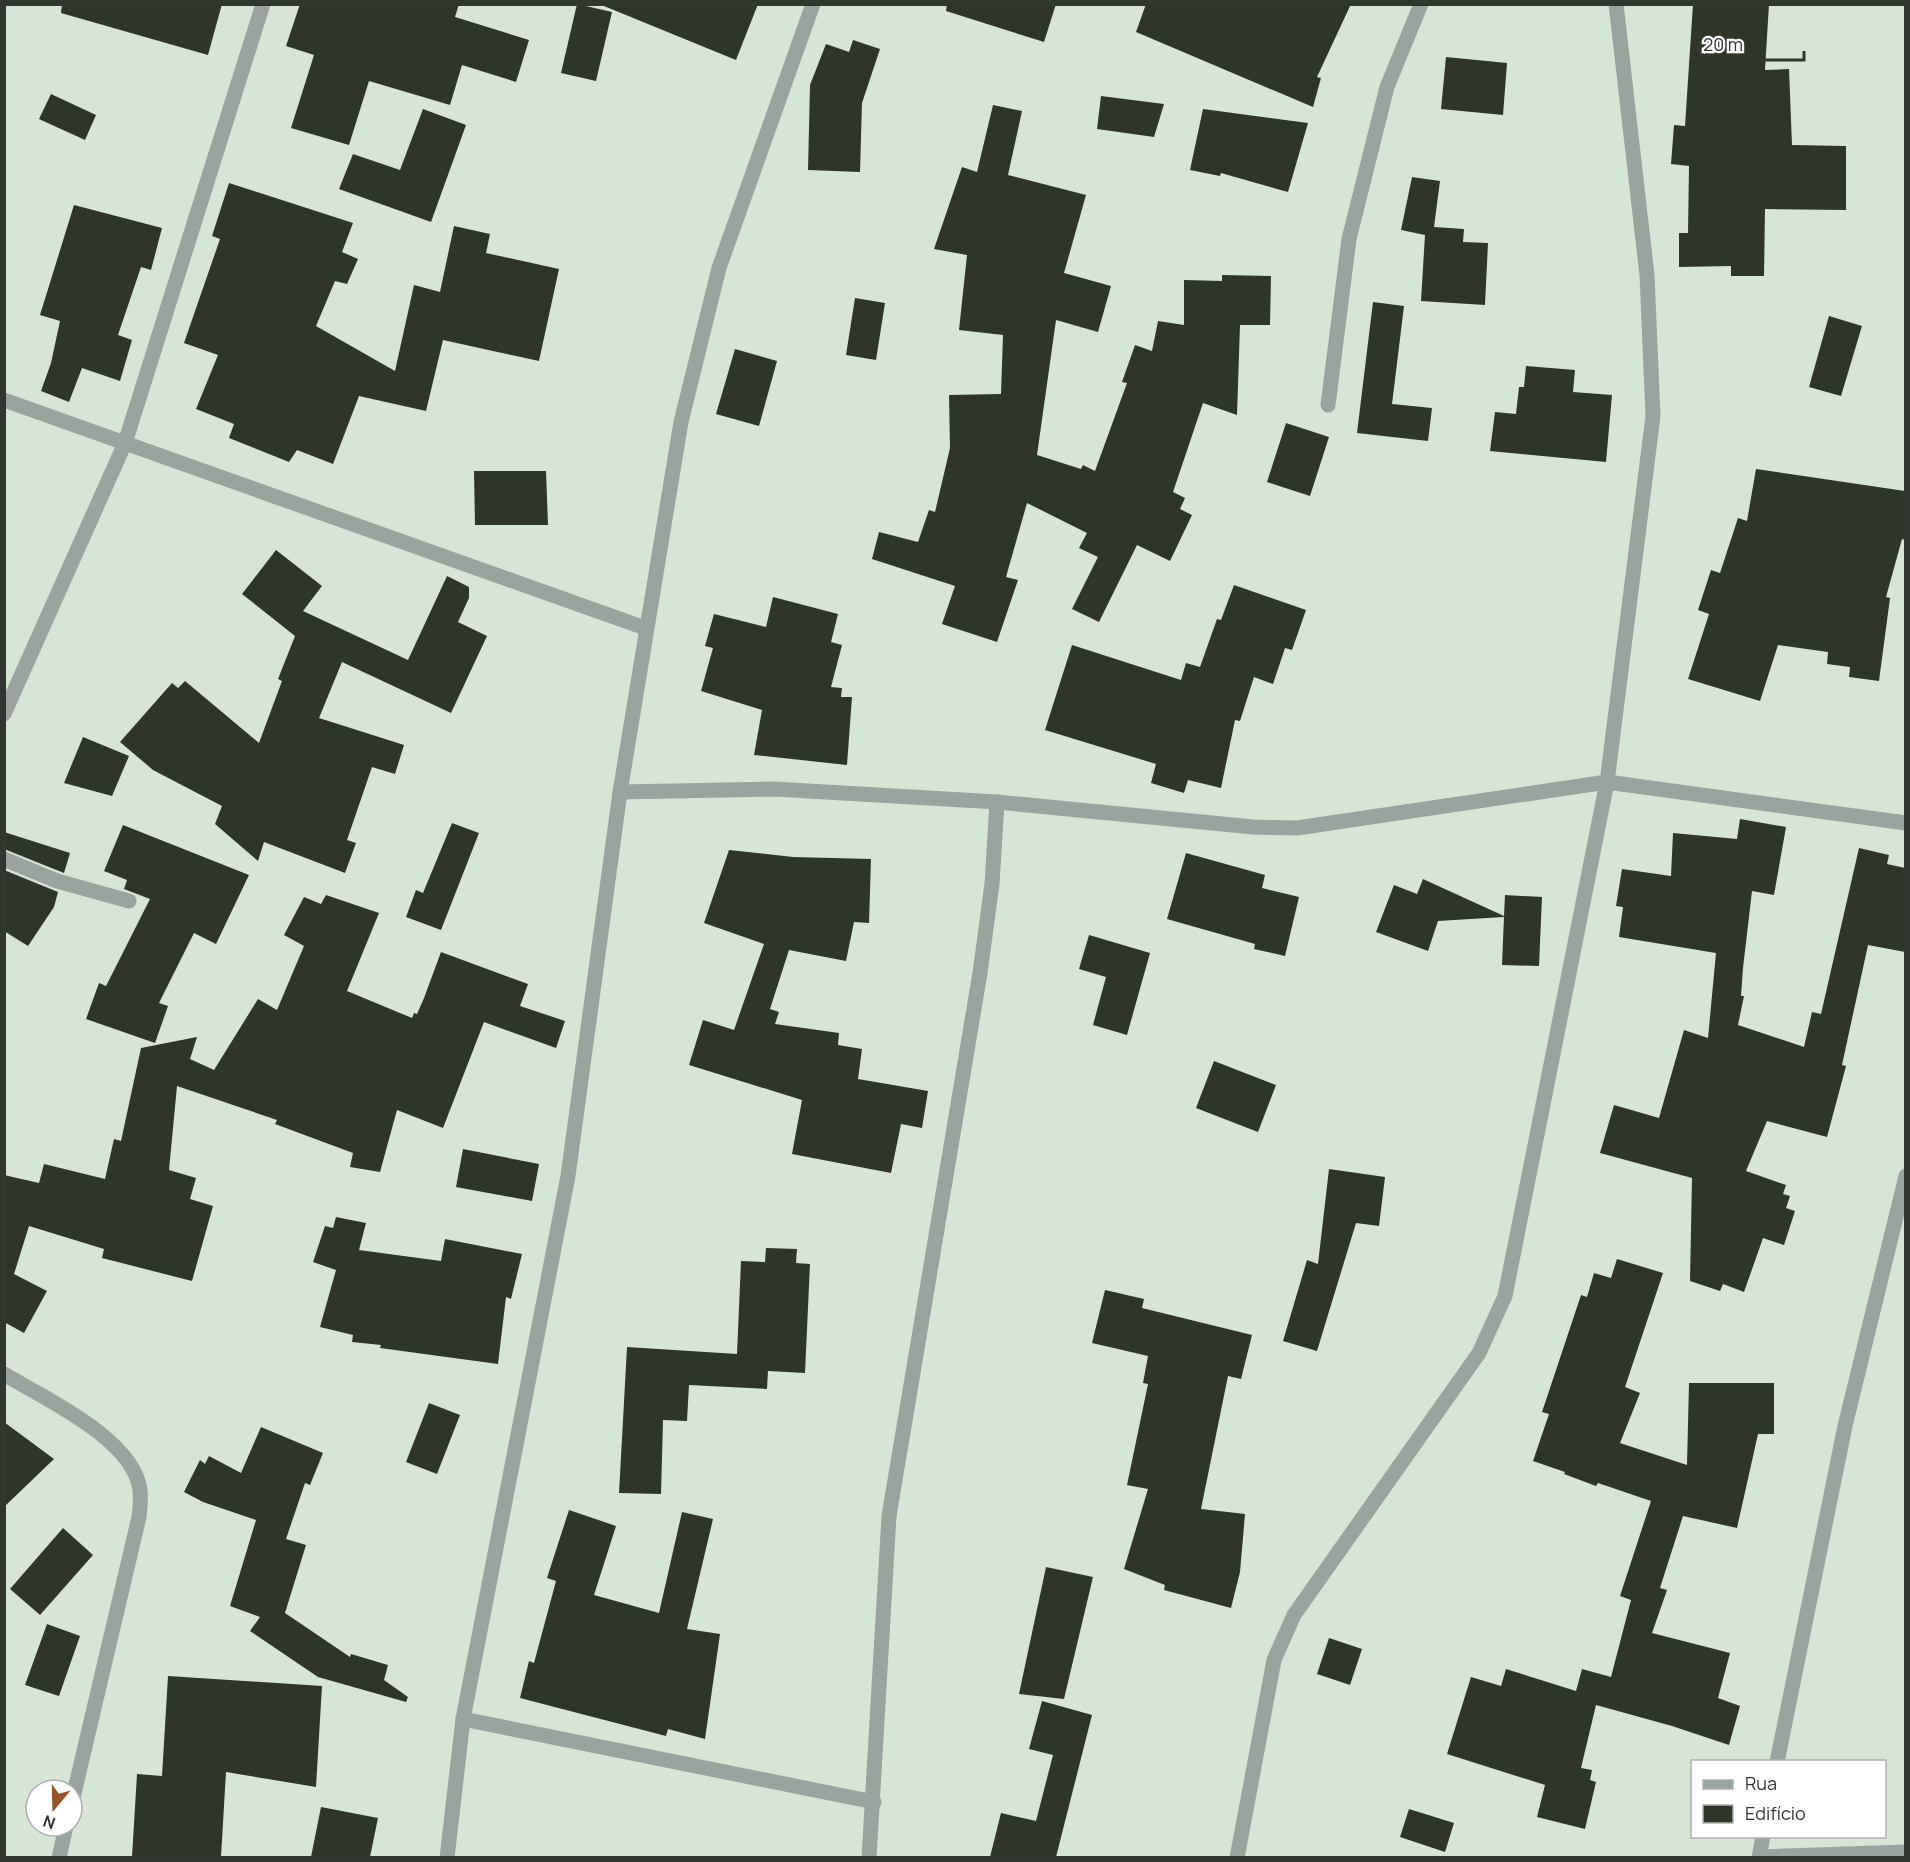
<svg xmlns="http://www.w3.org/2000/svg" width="1910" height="1862" font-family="Manrope,sans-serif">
  <rect width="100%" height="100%" fill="#d7e5d7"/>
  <g fill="#303529">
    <path d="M 62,4 L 222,4 L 208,55 L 61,13 Z"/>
    <path d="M 300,4 L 459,4 L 455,17 L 529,40 L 516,82 L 462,65 L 450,105 L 369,81 L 349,145 L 291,128 L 314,55 L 286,46 Z"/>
    <path d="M 577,4 L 612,12 L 596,81 L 561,73 Z"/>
    <path d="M 599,4 L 758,4 L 736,60 Z"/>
    <path d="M 947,4 L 1056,4 L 1044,42 L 946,11 Z"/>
    <path d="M 1146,4 L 1351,4 L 1317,77 L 1321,78 L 1313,107 L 1136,32 Z"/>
    <path d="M 1693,4 L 1769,4 L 1765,70 L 1789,69 L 1792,145 L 1846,146 L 1846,210 L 1765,209 L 1764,276 L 1731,276 L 1731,266 L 1679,267 L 1679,233 L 1688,233 L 1689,166 L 1671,164 L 1674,125 L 1685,126 Z"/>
    <path d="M 853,40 L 880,49 L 862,103 L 860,172 L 808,170 L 810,85 L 826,44 L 849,52 Z"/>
    <path d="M 1446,57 L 1507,63 L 1503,115 L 1441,109 Z"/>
    <path d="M 51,94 L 96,115 L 85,140 L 39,119 Z"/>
    <path d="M 1101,96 L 1164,104 L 1154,137 L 1097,129 Z"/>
    <path d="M 993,105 L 1022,111 L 1008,175 L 1086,195 L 1064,273 L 1111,286 L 1098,332 L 1056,320 L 1037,455 L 1081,469 L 1083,465 L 1095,471 L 1127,383 L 1122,382 L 1135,345 L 1152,351 L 1158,321 L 1184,325 L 1184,280 L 1222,281 L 1222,275 L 1271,276 L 1270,325 L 1240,325 L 1237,415 L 1203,403 L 1173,492 L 1185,498 L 1180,509 L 1192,515 L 1170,561 L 1137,545 L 1099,622 L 1072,609 L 1098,557 L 1079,548 L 1087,533 L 1027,503 L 1006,577 L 1018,580 L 997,642 L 942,624 L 955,586 L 872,559 L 879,532 L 918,542 L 929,510 L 935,512 L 950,448 L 949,395 L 1001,394 L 1003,335 L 959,330 L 967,255 L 934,249 L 962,167 L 977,172 Z"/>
    <path d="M 423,109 L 466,125 L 431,222 L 339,189 L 353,154 L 400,170 Z"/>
    <path d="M 1203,109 L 1308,123 L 1288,192 L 1221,173 L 1220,176 L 1190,170 Z"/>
    <path d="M 1412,177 L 1440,181 L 1434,227 L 1464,229 L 1463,242 L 1488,243 L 1485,305 L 1421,301 L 1425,235 L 1401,230 Z"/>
    <path d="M 229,183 L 353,223 L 342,252 L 358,259 L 347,284 L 335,281 L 316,326 L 395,371 L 414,285 L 440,292 L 454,226 L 490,234 L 486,253 L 559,269 L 539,361 L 443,340 L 426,411 L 359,396 L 333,464 L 297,450 L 289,462 L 229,438 L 234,424 L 196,409 L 218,355 L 184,343 L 220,239 L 212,236 Z"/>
    <path d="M 74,205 L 162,228 L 151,270 L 141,267 L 118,335 L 132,340 L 120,381 L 82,368 L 69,402 L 41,391 L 51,363 L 60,321 L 40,315 Z"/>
    <path d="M 855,298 L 885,303 L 876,360 L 846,355 Z"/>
    <path d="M 1373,302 L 1404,306 L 1392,404 L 1432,408 L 1428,441 L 1357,433 Z"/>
    <path d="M 1829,316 L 1862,326 L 1841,396 L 1809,387 Z"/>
    <path d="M 735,349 L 777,361 L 759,426 L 716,414 Z"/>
    <path d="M 1526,366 L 1575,370 L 1573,392 L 1612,395 L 1606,462 L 1490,451 L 1495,412 L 1516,414 L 1519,387 L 1524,387 Z"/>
    <path d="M 1286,423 L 1329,437 L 1310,496 L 1267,482 Z"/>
    <path d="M 1756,469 L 1905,491 L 1905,540 L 1902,539 L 1886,597 L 1890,598 L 1879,681 L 1849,677 L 1850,667 L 1827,664 L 1828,652 L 1778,645 L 1760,701 L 1688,679 L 1709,614 L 1698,610 L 1711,570 L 1720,573 L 1738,518 L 1747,521 Z"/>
    <path d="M 474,471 L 546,471 L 548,525 L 475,525 Z"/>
    <path d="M 276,550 L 322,586 L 303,611 L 408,660 L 447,576 L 469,587 L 469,598 L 458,622 L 487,636 L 451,713 L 342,662 L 319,718 L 404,745 L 395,774 L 372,767 L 347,840 L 356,843 L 345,873 L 264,842 L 258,861 L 215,824 L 222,806 L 153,770 L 120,742 L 172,683 L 178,688 L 185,681 L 259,743 L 282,681 L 278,679 L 295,636 L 242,594 Z"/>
    <path d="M 1234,585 L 1306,610 L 1292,650 L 1285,648 L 1273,684 L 1254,677 L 1240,721 L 1235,720 L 1221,788 L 1188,780 L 1184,793 L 1151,783 L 1156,764 L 1045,730 L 1072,645 L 1181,680 L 1186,663 L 1200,667 L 1217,619 L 1221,620 Z"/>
    <path d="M 773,597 L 838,614 L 831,642 L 842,645 L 831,687 L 842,688 L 841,697 L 852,697 L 847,765 L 754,755 L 762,710 L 701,691 L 713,648 L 705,646 L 714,614 L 766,627 Z"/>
    <path d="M 83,737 L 129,756 L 112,796 L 64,783 Z"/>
    <path d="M 1740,819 L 1786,827 L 1774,895 L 1752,891 L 1743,968 L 1741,996 L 1744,996 L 1738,1025 L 1804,1047 L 1812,1012 L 1821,1014 L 1859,848 L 1889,855 L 1887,864 L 1905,868 L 1905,952 L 1868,945 L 1842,1065 L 1846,1066 L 1827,1137 L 1767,1121 L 1746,1171 L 1786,1185 L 1783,1194 L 1790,1196 L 1786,1208 L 1795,1211 L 1784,1245 L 1763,1238 L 1744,1292 L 1723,1284 L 1720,1291 L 1690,1281 L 1692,1178 L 1600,1153 L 1614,1105 L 1659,1118 L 1684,1030 L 1708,1038 L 1716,953 L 1619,937 L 1623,907 L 1616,906 L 1622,869 L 1671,876 L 1673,833 L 1737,839 Z"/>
    <path d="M 452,823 L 479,833 L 441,930 L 406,917 L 416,890 L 423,893 Z"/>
    <path d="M 123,825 L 249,875 L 216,944 L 194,933 L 159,1003 L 168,1006 L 155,1043 L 86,1019 L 99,983 L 106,986 L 150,899 L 124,889 L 127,880 L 104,871 Z"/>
    <path d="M 4,832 L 70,853 L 64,873 L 4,849 Z"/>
    <path d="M 729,850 L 793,857 L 871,859 L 869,923 L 854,922 L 846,961 L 789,950 L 770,1009 L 779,1012 L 775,1024 L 839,1033 L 838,1045 L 862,1049 L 858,1079 L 928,1091 L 922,1128 L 901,1124 L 891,1173 L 792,1154 L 802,1100 L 689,1065 L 703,1020 L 734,1030 L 764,944 L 704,923 Z"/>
    <path d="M 1186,853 L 1265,875 L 1262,888 L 1299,897 L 1285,956 L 1254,949 L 1255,944 L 1167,919 Z"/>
    <path d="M 4,870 L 58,892 L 54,907 L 28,946 L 4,931 Z"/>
    <path d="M 1423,879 L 1504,916 L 1505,895 L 1542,897 L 1539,966 L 1502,965 L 1504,917 L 1438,921 L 1428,951 L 1376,932 L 1394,885 L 1417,894 Z"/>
    <path d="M 326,895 L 379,913 L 347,991 L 412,1018 L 414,1013 L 417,1014 L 424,998 L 441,952 L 528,984 L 520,1006 L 565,1021 L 556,1048 L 484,1022 L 443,1128 L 397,1110 L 380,1172 L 350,1167 L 353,1153 L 275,1124 L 277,1120 L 177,1086 L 169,1170 L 196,1178 L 190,1199 L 213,1206 L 192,1281 L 102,1258 L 104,1249 L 29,1226 L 14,1274 L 47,1291 L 24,1333 L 4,1322 L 4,1175 L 39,1183 L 44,1164 L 105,1179 L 114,1139 L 121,1141 L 141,1048 L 197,1037 L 190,1059 L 214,1070 L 258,999 L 277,1010 L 304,946 L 284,935 L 304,897 L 321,904 Z"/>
    <path d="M 1089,935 L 1150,953 L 1127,1035 L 1093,1025 L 1106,977 L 1079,969 Z"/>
    <path d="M 1214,1061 L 1276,1085 L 1258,1132 L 1196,1108 Z"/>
    <path d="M 463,1149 L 539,1164 L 532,1201 L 456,1187 Z"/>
    <path d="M 1329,1169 L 1385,1177 L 1379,1226 L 1356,1223 L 1317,1351 L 1283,1341 L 1307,1260 L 1318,1264 Z"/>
    <path d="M 336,1217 L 366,1223 L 359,1250 L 441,1261 L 445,1239 L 522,1254 L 511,1299 L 506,1297 L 498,1364 L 380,1348 L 381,1345 L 352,1342 L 353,1335 L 320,1327 L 336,1270 L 313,1262 L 325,1226 L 333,1228 Z"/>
    <path d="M 766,1248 L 797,1249 L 796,1263 L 810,1264 L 805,1373 L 768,1371 L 767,1389 L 689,1385 L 687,1421 L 663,1420 L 661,1494 L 619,1493 L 627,1347 L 737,1354 L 741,1261 L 765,1262 Z"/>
    <path d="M 1617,1259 L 1663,1273 L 1625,1387 L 1640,1393 L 1620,1443 L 1687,1465 L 1689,1383 L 1774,1383 L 1774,1434 L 1758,1434 L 1737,1528 L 1683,1516 L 1660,1588 L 1667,1590 L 1652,1633 L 1730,1653 L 1718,1698 L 1740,1706 L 1729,1745 L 1672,1726 L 1596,1705 L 1581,1768 L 1592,1770 L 1590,1780 L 1596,1782 L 1585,1829 L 1537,1817 L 1545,1785 L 1447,1754 L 1471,1677 L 1501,1686 L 1506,1669 L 1576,1691 L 1582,1669 L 1611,1677 L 1631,1600 L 1620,1596 L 1651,1501 L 1598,1483 L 1596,1486 L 1564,1474 L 1565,1472 L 1533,1461 L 1549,1414 L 1542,1412 L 1581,1295 L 1587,1297 L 1594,1273 L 1611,1278 Z"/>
    <path d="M 1105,1290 L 1144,1299 L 1142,1308 L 1252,1335 L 1241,1379 L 1228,1376 L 1201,1509 L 1245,1514 L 1240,1572 L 1231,1608 L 1164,1590 L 1165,1585 L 1124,1569 L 1148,1489 L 1127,1485 L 1148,1384 L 1143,1383 L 1148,1356 L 1092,1343 Z"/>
    <path d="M 429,1403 L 460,1415 L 437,1474 L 406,1462 Z"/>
    <path d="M 4,1422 L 54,1459 L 4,1507 Z"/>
    <path d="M 261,1427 L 323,1453 L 310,1485 L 305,1483 L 286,1539 L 306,1545 L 285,1613 L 350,1657 L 351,1654 L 388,1665 L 384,1680 L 408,1697 L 406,1702 L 318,1677 L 250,1631 L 260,1617 L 230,1606 L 256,1520 L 203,1502 L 184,1492 L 200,1460 L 205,1464 L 209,1456 L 241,1473 Z"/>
    <path d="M 569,1510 L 616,1526 L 594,1595 L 659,1613 L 682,1512 L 713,1519 L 687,1629 L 720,1634 L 705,1739 L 668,1729 L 666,1736 L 520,1698 L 529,1661 L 534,1663 L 556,1581 L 547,1578 Z"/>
    <path d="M 63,1528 L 93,1555 L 40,1615 L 10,1589 Z"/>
    <path d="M 1046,1567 L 1093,1577 L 1064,1699 L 1019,1694 Z"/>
    <path d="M 47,1624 L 80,1636 L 59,1696 L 25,1685 Z"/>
    <path d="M 1329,1638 L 1362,1649 L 1350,1685 L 1317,1674 Z"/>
    <path d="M 168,1676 L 322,1686 L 316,1787 L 226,1772 L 221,1857 L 132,1857 L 137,1774 L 162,1776 Z"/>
    <path d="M 1042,1701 L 1092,1715 L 1056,1857 L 990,1857 L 1001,1813 L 1036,1821 L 1053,1755 L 1029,1749 Z"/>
    <path d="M 321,1807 L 378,1818 L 370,1857 L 311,1857 Z"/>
    <path d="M 1409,1809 L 1454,1823 L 1445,1852 L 1400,1837 Z"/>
  </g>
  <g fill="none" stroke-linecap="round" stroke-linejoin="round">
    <g stroke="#9ba39f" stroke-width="15">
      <path d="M 4,400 L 645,628"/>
      <path d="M 1328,405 L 1349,239 L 1387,87 L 1421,4"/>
      <path d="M 4,714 L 125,443 L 263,4"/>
      <path d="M 620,792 L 774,789 L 997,802 L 1253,827 L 1297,828 L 1607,782 L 1906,823"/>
      <path d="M 4,859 L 57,881 L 129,901"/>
      <path d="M 4,1374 C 45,1399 134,1439 140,1490 C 141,1499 140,1509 139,1517 L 72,1802"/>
      <path d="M 463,1719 L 874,1802"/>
      <path d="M 1777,1762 L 1845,1426 L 1906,1176"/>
      <path d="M 1759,1857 L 1906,1852"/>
      <path d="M 59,1858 L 66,1826"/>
      <path d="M 447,1858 L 463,1719 L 568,1176 L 620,792 L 681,422 L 719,268 L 813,4"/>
      <path d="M 869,1858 L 889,1516 L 980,973 L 992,884 L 997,802"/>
      <path d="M 1237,1858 L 1274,1660 L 1294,1615 L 1479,1353 L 1505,1296 L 1607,782 L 1653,416 L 1647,275 L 1616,4"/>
      <path d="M 1759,1858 L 1763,1836"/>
    </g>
  </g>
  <rect width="1910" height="1862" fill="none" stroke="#313631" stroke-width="12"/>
  <rect x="1691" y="1760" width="195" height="78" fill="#ffffff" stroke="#adafad" stroke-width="1.5"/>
  <rect x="1703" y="1780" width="30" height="9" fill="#9ba39f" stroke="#adafad" stroke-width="1.5"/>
  <text x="1745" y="1790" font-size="18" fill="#313631">Rua</text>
  <rect x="1703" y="1805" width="30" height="18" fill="#303529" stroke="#adafad" stroke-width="1.5"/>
  <text x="1745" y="1820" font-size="18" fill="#313631">Edifício</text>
  <g transform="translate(54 1808) rotate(199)"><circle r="28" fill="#ffffff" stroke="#adafad" stroke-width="1.5"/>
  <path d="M0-4.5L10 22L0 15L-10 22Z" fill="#99532b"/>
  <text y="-9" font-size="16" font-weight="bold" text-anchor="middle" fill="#313631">N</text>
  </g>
  <path d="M1694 51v9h110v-9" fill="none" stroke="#313631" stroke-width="3"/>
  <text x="1703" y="51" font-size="18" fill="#313631" stroke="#ffffff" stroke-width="4.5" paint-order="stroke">20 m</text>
</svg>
